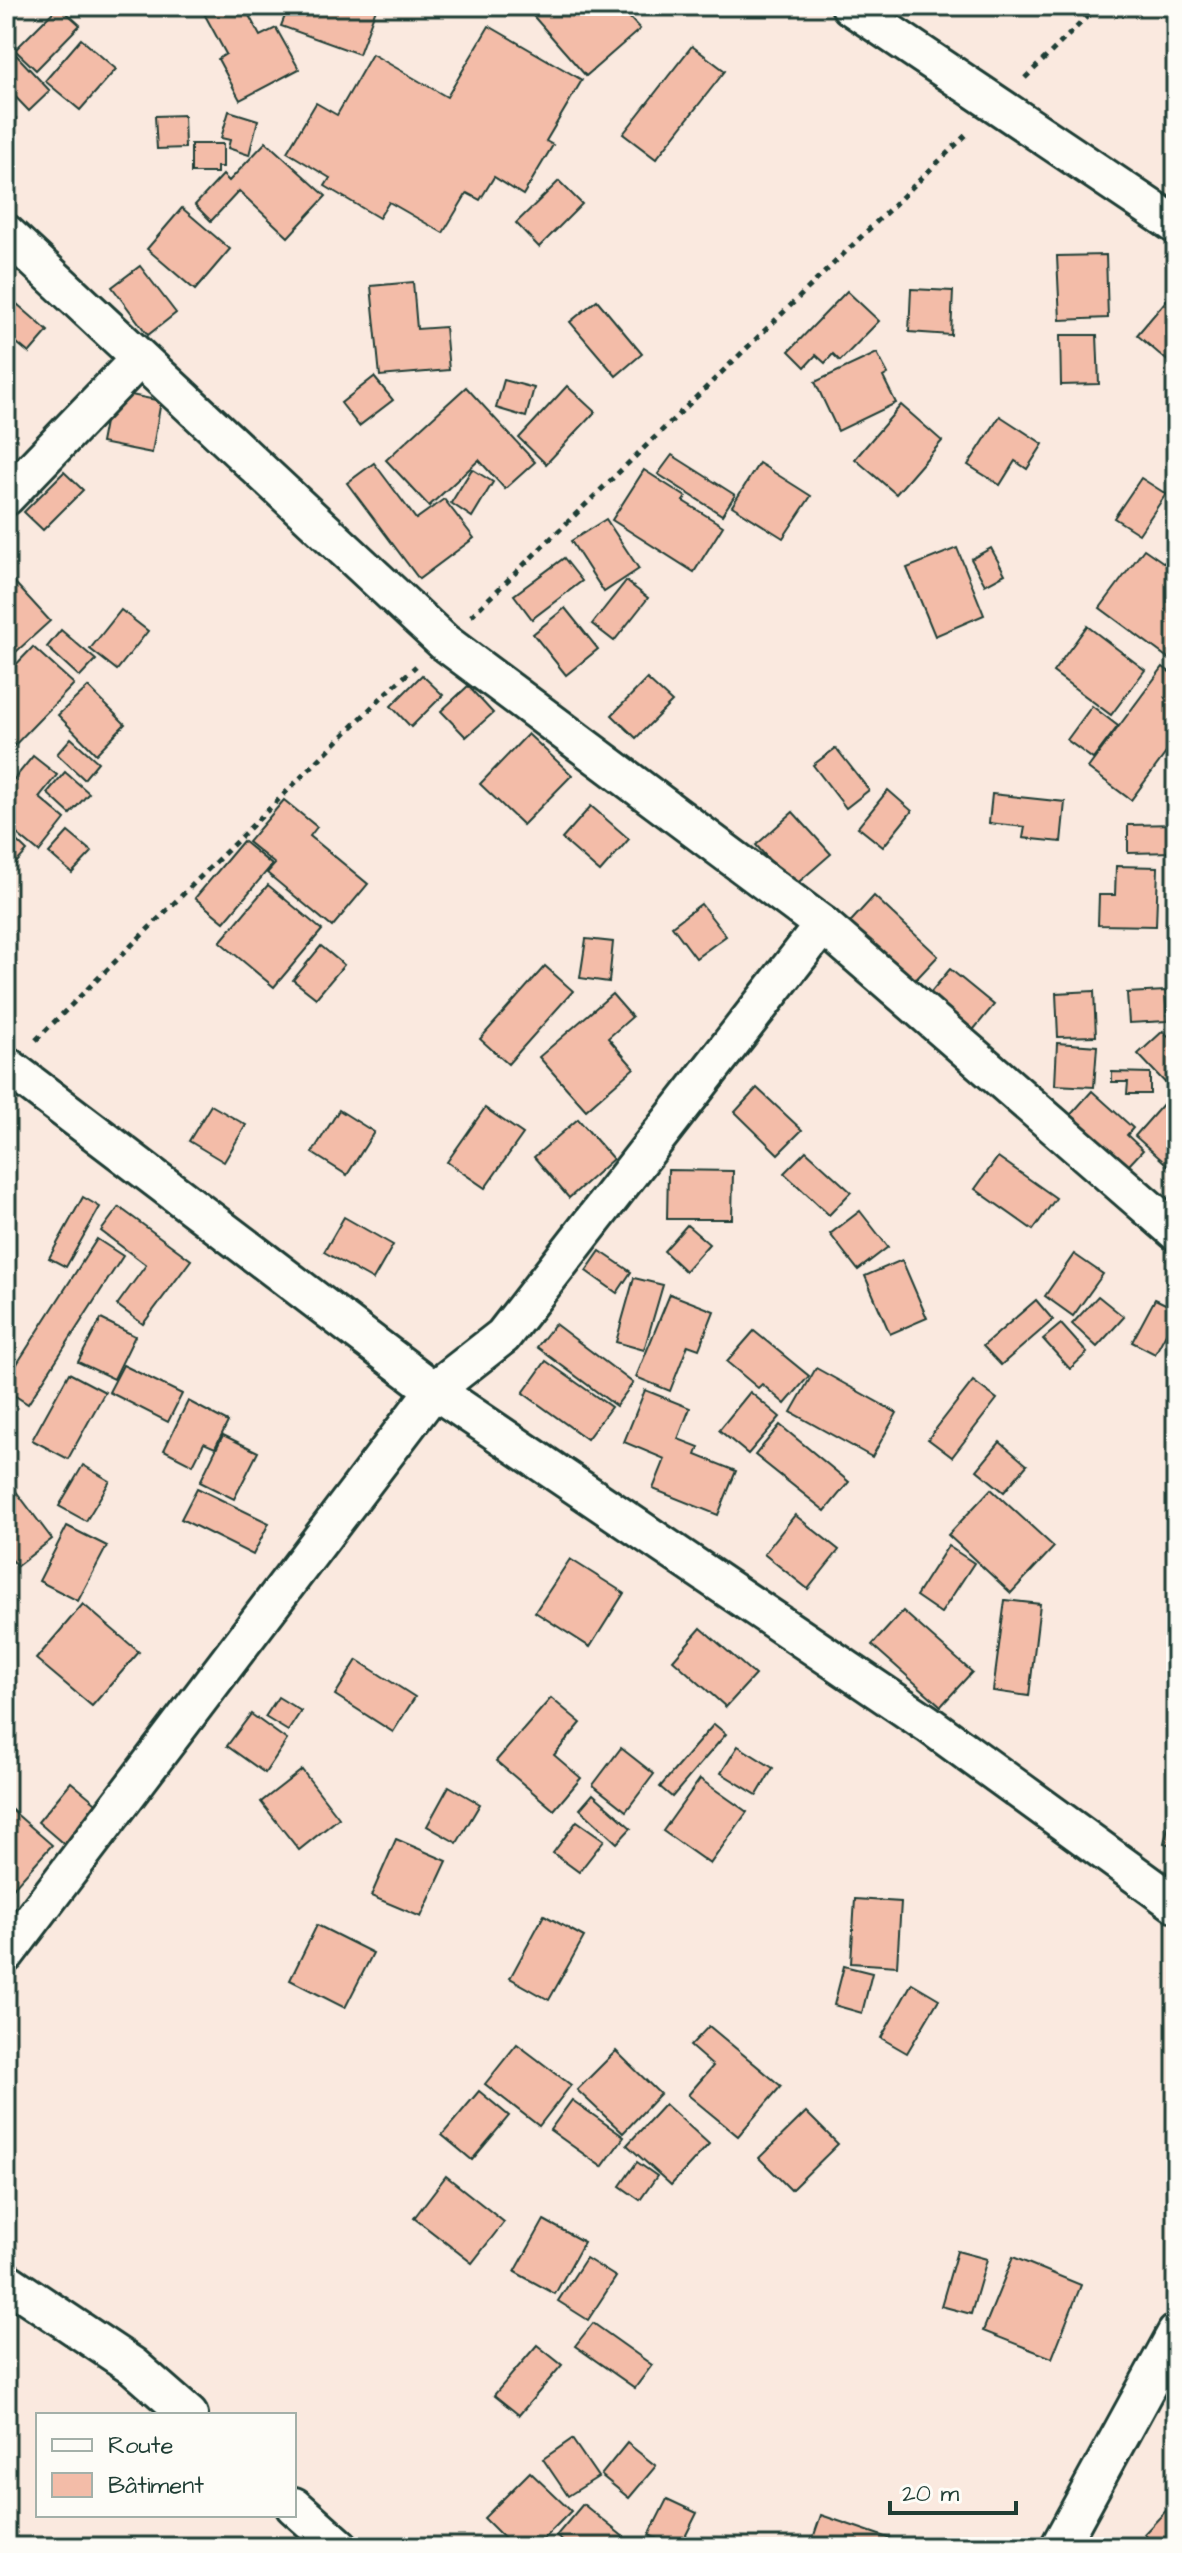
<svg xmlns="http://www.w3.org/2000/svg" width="1182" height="2553" font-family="'Architects Daughter',sans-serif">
  <rect width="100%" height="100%" fill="#fae9df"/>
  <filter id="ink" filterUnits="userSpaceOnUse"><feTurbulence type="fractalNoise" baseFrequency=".0125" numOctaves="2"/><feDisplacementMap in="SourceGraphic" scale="16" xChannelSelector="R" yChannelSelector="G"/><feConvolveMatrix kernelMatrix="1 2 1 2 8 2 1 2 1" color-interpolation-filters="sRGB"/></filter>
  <g filter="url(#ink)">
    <g fill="#f3bca8" stroke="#1f3d34" stroke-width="2">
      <path d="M 59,6 L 80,25 L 36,70 L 15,50 Z"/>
      <path d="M 200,6 L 244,6 L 260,36 L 276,28 L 299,69 L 240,100 L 218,59 L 226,54 Z"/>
      <path d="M 289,6 L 377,6 L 359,54 L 281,26 Z"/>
      <path d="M 532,6 L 619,6 L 640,29 L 586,76 L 528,10 Z"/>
      <path d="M 489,26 L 582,80 L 546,141 L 553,145 L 523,195 L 494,177 L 480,200 L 467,193 L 443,233 L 389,202 L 379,218 L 325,186 L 330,178 L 287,152 L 316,103 L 337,115 L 372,54 L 447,97 Z"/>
      <path d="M 81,39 L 116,69 L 80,110 L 45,81 Z"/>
      <path d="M 6,44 L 50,91 L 29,111 L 6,87 Z"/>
      <path d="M 692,46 L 725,71 L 656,159 L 623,134 Z"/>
      <path d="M 229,111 L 258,120 L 249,155 L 228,148 L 230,140 L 221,138 Z"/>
      <path d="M 184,115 L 185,148 L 157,149 L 155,116 Z"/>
      <path d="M 6,117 L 16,118 L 12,157 L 6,156 Z"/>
      <path d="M 266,142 L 326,196 L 288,237 L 239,191 L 211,221 L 195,205 L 223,175 L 229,181 Z"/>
      <path d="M 191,144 L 223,144 L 223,167 L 217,167 L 217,173 L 191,173 Z"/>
      <path d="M 559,181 L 582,204 L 539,247 L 516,223 Z"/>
      <path d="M 182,208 L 230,249 L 195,290 L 147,249 Z"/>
      <path d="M 1106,255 L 1108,318 L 1060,320 L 1057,256 Z"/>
      <path d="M 140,266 L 176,313 L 148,335 L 112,287 Z"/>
      <path d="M 413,282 L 417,329 L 445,327 L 449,370 L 380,376 L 371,286 Z"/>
      <path d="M 911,289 L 953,291 L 951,335 L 909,332 Z"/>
      <path d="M 1176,289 L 1176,368 L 1137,335 Z"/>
      <path d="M 847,291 L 879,321 L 840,361 L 833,354 L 825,363 L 816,355 L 805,367 L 789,351 Z"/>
      <path d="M 9,297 L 48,331 L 29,353 L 6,334 L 6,300 Z"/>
      <path d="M 597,300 L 642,354 L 616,376 L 570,322 Z"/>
      <path d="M 1060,335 L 1097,335 L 1099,384 L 1061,385 Z"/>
      <path d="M 877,353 L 888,374 L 883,377 L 896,403 L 838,431 L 815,382 Z"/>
      <path d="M 374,377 L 393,400 L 359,426 L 341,403 Z"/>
      <path d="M 504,380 L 534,388 L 526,417 L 496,408 Z"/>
      <path d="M 567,386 L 595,412 L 546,464 L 519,438 Z"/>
      <path d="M 466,387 L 535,462 L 505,489 L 479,460 L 429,506 L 386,460 Z"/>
      <path d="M 111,391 L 161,401 L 152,453 L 101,443 Z"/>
      <path d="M 901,405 L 942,441 L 896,494 L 855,459 Z"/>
      <path d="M 1000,416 L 1043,444 L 1027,469 L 1015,461 L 1000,485 L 968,465 Z"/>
      <path d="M 672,455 L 735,495 L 722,515 L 658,474 Z"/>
      <path d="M 374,463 L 416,519 L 444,499 L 474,538 L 419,579 L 347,483 Z"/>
      <path d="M 759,463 L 811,496 L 783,538 L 732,506 Z"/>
      <path d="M 472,469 L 493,482 L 472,517 L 451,503 Z"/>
      <path d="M 644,470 L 686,497 L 683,501 L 723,526 L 694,572 L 612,520 Z"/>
      <path d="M 64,472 L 83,490 L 43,530 L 24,512 Z"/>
      <path d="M 1141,478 L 1166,494 L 1139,534 L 1114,518 Z"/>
      <path d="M 606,519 L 639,569 L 604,592 L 571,541 Z"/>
      <path d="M 957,548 L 984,615 L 935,636 L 907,568 Z"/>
      <path d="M 991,548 L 1005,574 L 985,585 L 971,559 Z"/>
      <path d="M 1144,549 L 1170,567 L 1176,559 L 1176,664 L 1100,608 Z"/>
      <path d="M 564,558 L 582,581 L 532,619 L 514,595 Z"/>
      <path d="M 6,573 L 50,621 L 6,661 Z"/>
      <path d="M 626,581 L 648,598 L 614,641 L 592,624 Z"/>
      <path d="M 565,608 L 598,649 L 566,675 L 533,634 Z"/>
      <path d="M 121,610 L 148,631 L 117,670 L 90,649 Z"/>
      <path d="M 1087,626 L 1145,670 L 1111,715 L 1053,672 Z"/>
      <path d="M 61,630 L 96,660 L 80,677 L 47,647 Z"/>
      <path d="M 33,647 L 74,684 L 6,754 L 6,675 Z"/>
      <path d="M 1163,667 L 1176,677 L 1176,755 L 1169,749 L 1131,800 L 1088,768 Z"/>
      <path d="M 422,675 L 443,695 L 411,727 L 391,706 Z"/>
      <path d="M 647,679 L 672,702 L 636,738 L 612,715 Z"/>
      <path d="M 468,686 L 493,713 L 466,737 L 441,711 Z"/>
      <path d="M 88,687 L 125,724 L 96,754 L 58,715 Z"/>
      <path d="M 1092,706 L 1118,726 L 1093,759 L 1067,740 Z"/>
      <path d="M 528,734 L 572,775 L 523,825 L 480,784 Z"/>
      <path d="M 71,738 L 98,762 L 84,779 L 57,754 Z"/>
      <path d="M 836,748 L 869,790 L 846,808 L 813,765 Z"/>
      <path d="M 33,756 L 57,775 L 39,797 L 65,819 L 39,852 L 6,825 L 6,789 Z"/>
      <path d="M 65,772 L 89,793 L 70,814 L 47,793 Z"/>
      <path d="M 888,790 L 912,811 L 883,847 L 858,827 Z"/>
      <path d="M 992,794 L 1065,802 L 1061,842 L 1023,838 L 1025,827 L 989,823 Z"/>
      <path d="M 284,800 L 317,827 L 310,836 L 368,884 L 332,927 L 267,873 L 275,864 L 248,842 Z"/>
      <path d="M 591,806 L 629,839 L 600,872 L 562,839 Z"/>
      <path d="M 793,812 L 831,854 L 793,887 L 756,845 Z"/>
      <path d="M 1176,824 L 1176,852 L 1128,853 L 1128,825 Z"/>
      <path d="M 6,831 L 27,851 L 6,874 Z"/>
      <path d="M 68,832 L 92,852 L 72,873 L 49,853 Z"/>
      <path d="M 243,841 L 272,865 L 224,922 L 195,898 Z"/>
      <path d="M 1116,866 L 1158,867 L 1156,926 L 1098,925 L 1099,895 L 1115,895 Z"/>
      <path d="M 268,885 L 322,930 L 274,987 L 220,942 Z"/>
      <path d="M 874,896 L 938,956 L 907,989 L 843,930 Z"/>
      <path d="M 701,904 L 726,936 L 696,958 L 672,926 Z"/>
      <path d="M 586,939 L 613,942 L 609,982 L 580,978 Z"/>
      <path d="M 321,946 L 344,965 L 316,998 L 293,980 Z"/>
      <path d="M 545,966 L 573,991 L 508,1064 L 480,1039 Z"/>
      <path d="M 950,969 L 994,1005 L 964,1041 L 920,1005 Z"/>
      <path d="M 1094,991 L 1096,1036 L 1058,1037 L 1056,993 Z"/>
      <path d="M 1165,991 L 1167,1021 L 1129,1023 L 1127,993 Z"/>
      <path d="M 612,994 L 632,1017 L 608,1038 L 634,1068 L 586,1110 L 539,1057 Z"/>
      <path d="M 1163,1031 L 1176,1045 L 1176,1090 L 1174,1092 L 1138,1054 Z"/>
      <path d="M 1057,1043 L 1097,1046 L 1094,1087 L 1055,1085 Z"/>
      <path d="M 1112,1072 L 1150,1073 L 1150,1094 L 1127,1094 L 1128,1082 L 1112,1082 Z"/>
      <path d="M 757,1088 L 802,1130 L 778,1154 L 735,1112 Z"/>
      <path d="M 1092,1091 L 1133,1128 L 1127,1135 L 1143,1150 L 1115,1180 L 1057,1130 Z"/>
      <path d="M 1165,1102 L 1176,1111 L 1176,1167 L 1173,1170 L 1135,1136 Z"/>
      <path d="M 211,1105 L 246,1125 L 224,1162 L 189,1141 Z"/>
      <path d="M 485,1108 L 523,1134 L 485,1188 L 447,1162 Z"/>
      <path d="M 339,1110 L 374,1132 L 347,1175 L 312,1153 Z"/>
      <path d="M 578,1119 L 613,1159 L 569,1198 L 534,1157 Z"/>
      <path d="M 806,1151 L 851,1192 L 829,1215 L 784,1173 Z"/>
      <path d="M 998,1157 L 1056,1198 L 1033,1230 L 975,1189 Z"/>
      <path d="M 668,1170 L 733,1171 L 732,1219 L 667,1219 Z"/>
      <path d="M 83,1197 L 100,1207 L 66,1267 L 49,1258 Z"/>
      <path d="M 119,1207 L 191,1260 L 143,1324 L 117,1305 L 146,1265 L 101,1231 Z"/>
      <path d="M 860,1211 L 888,1247 L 858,1270 L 830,1234 Z"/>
      <path d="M 344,1217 L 393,1245 L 373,1280 L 324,1252 Z"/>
      <path d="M 687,1225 L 709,1244 L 685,1271 L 664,1251 Z"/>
      <path d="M 97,1239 L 123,1256 L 28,1404 L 6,1390 L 6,1381 Z"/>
      <path d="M 600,1251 L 631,1272 L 617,1293 L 586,1271 Z"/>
      <path d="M 1074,1254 L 1103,1274 L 1073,1316 L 1045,1296 Z"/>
      <path d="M 902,1260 L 927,1318 L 890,1334 L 865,1276 Z"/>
      <path d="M 634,1278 L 663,1285 L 644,1350 L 616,1342 Z"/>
      <path d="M 670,1294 L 714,1311 L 699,1349 L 688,1345 L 670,1391 L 636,1377 Z"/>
      <path d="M 1098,1296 L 1124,1317 L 1097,1347 L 1072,1324 Z"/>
      <path d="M 1155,1299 L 1176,1309 L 1176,1315 L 1155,1354 L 1132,1342 Z"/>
      <path d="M 1036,1300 L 1053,1320 L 1001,1365 L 983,1346 Z"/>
      <path d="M 101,1319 L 135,1336 L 114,1379 L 78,1362 Z"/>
      <path d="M 555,1324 L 633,1383 L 616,1406 L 537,1347 Z"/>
      <path d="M 1061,1324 L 1087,1353 L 1070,1369 L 1043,1339 Z"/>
      <path d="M 754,1331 L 809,1376 L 785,1404 L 762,1384 L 758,1388 L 727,1362 Z"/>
      <path d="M 546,1361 L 611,1407 L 587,1439 L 523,1393 Z"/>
      <path d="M 123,1365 L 182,1394 L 168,1422 L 109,1392 Z"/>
      <path d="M 816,1368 L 897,1413 L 872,1457 L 791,1412 Z"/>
      <path d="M 69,1373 L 105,1392 L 68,1459 L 32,1440 Z"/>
      <path d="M 973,1381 L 997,1399 L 952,1457 L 928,1439 Z"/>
      <path d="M 645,1390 L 690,1408 L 678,1439 L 699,1447 L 696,1455 L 736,1471 L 718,1515 L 653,1489 L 665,1459 L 624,1442 Z"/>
      <path d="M 750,1392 L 780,1417 L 748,1454 L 719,1430 Z"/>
      <path d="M 188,1401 L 228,1422 L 215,1448 L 204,1443 L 193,1465 L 164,1450 Z"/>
      <path d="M 780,1425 L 849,1482 L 825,1511 L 755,1455 Z"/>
      <path d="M 223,1435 L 258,1452 L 234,1499 L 200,1482 Z"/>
      <path d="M 1000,1442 L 1027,1465 L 1004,1492 L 977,1470 Z"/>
      <path d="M 83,1465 L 110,1481 L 86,1521 L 59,1506 Z"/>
      <path d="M 9,1482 L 52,1539 L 17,1566 L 6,1552 L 6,1484 Z"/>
      <path d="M 197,1488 L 269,1523 L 253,1555 L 181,1519 Z"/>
      <path d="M 991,1489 L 1054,1547 L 1011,1593 L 948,1535 Z"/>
      <path d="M 795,1515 L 839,1550 L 808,1589 L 764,1554 Z"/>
      <path d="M 67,1526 L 107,1546 L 78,1601 L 39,1581 Z"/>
      <path d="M 948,1546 L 974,1563 L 941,1613 L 916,1596 Z"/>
      <path d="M 570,1559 L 624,1593 L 590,1647 L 535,1612 Z"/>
      <path d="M 1005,1600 L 1040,1604 L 1029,1696 L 993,1691 Z"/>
      <path d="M 83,1604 L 139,1652 L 92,1706 L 36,1659 Z"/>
      <path d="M 903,1611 L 972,1672 L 941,1706 L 872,1645 Z"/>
      <path d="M 701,1628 L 755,1675 L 726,1707 L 673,1660 Z"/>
      <path d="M 357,1660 L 415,1697 L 393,1732 L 335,1695 Z"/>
      <path d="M 278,1697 L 301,1711 L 288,1731 L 265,1717 Z"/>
      <path d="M 551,1698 L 581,1723 L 554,1755 L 581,1778 L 554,1810 L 496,1761 Z"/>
      <path d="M 251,1714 L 287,1740 L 265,1773 L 227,1746 Z"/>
      <path d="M 714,1724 L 726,1734 L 672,1797 L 660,1787 Z"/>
      <path d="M 738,1746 L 773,1768 L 757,1795 L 721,1773 Z"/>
      <path d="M 621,1748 L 654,1774 L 626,1811 L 593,1785 Z"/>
      <path d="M 302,1770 L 339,1818 L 299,1850 L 261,1802 Z"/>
      <path d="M 700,1779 L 747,1812 L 710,1864 L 663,1831 Z"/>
      <path d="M 71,1782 L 101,1807 L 67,1847 L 38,1822 Z"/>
      <path d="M 449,1786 L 480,1804 L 457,1843 L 427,1826 Z"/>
      <path d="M 593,1794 L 631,1828 L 617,1843 L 580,1809 Z"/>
      <path d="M 1176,1797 L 1176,1846 L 1164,1843 Z"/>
      <path d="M 6,1805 L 52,1845 L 6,1896 Z"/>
      <path d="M 577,1821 L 604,1840 L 579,1872 L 553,1853 Z"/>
      <path d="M 396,1839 L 447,1861 L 421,1917 L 371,1896 Z"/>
      <path d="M 855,1899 L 901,1902 L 897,1966 L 851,1963 Z"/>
      <path d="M 544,1915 L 584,1937 L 549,2000 L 510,1978 Z"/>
      <path d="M 317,1925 L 373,1953 L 345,2008 L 290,1980 Z"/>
      <path d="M 844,1966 L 872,1973 L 862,2013 L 834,2005 Z"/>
      <path d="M 912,1983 L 939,1999 L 907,2053 L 881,2038 Z"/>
      <path d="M 709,2026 L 781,2086 L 738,2136 L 688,2095 L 713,2066 L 690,2046 Z"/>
      <path d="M 517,2044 L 571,2085 L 539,2126 L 485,2084 Z"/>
      <path d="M 616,2051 L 660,2094 L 623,2133 L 577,2090 Z"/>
      <path d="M 479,2091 L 509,2116 L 472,2160 L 442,2135 Z"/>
      <path d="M 572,2100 L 624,2137 L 602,2167 L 550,2130 Z"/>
      <path d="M 665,2104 L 709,2144 L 671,2185 L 627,2145 Z"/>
      <path d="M 806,2112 L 838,2144 L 791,2190 L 759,2158 Z"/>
      <path d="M 637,2162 L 657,2176 L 640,2200 L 620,2186 Z"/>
      <path d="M 446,2176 L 504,2222 L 472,2263 L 414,2218 Z"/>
      <path d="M 544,2220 L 584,2242 L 555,2294 L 515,2272 Z"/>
      <path d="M 957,2251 L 987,2259 L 971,2314 L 941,2306 Z"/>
      <path d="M 1013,2257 L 1081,2285 L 1052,2358 L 983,2331 Z"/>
      <path d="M 586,2258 L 616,2277 L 588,2320 L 558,2301 Z"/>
      <path d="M 593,2323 L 652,2365 L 635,2388 L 575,2346 Z"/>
      <path d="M 537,2345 L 562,2365 L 519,2415 L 494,2395 Z"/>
      <path d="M 572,2439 L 598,2477 L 568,2496 L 543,2459 Z"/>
      <path d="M 627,2443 L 656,2466 L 629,2498 L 601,2475 Z"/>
      <path d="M 530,2472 L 571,2511 L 535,2547 L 513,2547 L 484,2518 Z"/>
      <path d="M 667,2499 L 697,2513 L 680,2547 L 674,2547 L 649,2535 Z"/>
      <path d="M 1176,2500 L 1176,2547 L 1158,2547 L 1144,2534 Z"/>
      <path d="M 583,2504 L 636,2547 L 570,2547 L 556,2536 Z"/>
      <path d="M 821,2515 L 914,2547 L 810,2547 Z"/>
    </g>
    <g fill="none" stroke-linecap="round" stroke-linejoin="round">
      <g stroke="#1f3d34" stroke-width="42">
        <g id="street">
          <path d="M 850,6 L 1176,225"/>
          <path d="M 6,233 L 444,642 L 823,925 L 1176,1232"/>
          <path d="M 6,497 L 139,359"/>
          <path d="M 6,1065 L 434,1390 L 928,1724 L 1176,1904"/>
          <path d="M 6,1954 L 434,1390 L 503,1336 L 823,925"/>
          <path d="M 6,2281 L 133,2366 L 189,2415"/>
          <path d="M 294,2506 L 340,2547"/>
          <path d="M 1059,2547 L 1176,2333"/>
        </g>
      </g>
      <g stroke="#1f3d34" stroke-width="5" stroke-dasharray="6 6" stroke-linecap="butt">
        <path d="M 1025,78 L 1098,6"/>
        <path d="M 471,616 L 969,132"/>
        <path d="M 36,1040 L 382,697 L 416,666"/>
      </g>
      <use href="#street" stroke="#fdfcf7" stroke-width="36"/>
    </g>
  </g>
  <rect width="1182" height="2553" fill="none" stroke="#fdfcf7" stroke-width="32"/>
  <rect x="16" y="16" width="1150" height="2521" fill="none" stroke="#1f3d34" stroke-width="3" filter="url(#ink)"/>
  <rect x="36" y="2413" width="260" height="104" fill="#fdfcf7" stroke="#a4b0a9" stroke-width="2"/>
  <rect x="52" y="2439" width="40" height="12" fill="#fdfcf7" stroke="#a4b0a9" stroke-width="2"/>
  <text x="108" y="2453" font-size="24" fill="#1f3d34">Route</text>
  <rect x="52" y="2473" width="40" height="24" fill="#f3bca8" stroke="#a4b0a9" stroke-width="2"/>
  <text x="108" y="2493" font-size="24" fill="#1f3d34">Bâtiment</text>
  <path d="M890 2501v12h126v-12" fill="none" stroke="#1f3d34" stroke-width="4"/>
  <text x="902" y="2501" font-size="24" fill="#1f3d34" stroke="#fdfcf7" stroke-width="6" paint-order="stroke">20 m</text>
</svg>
